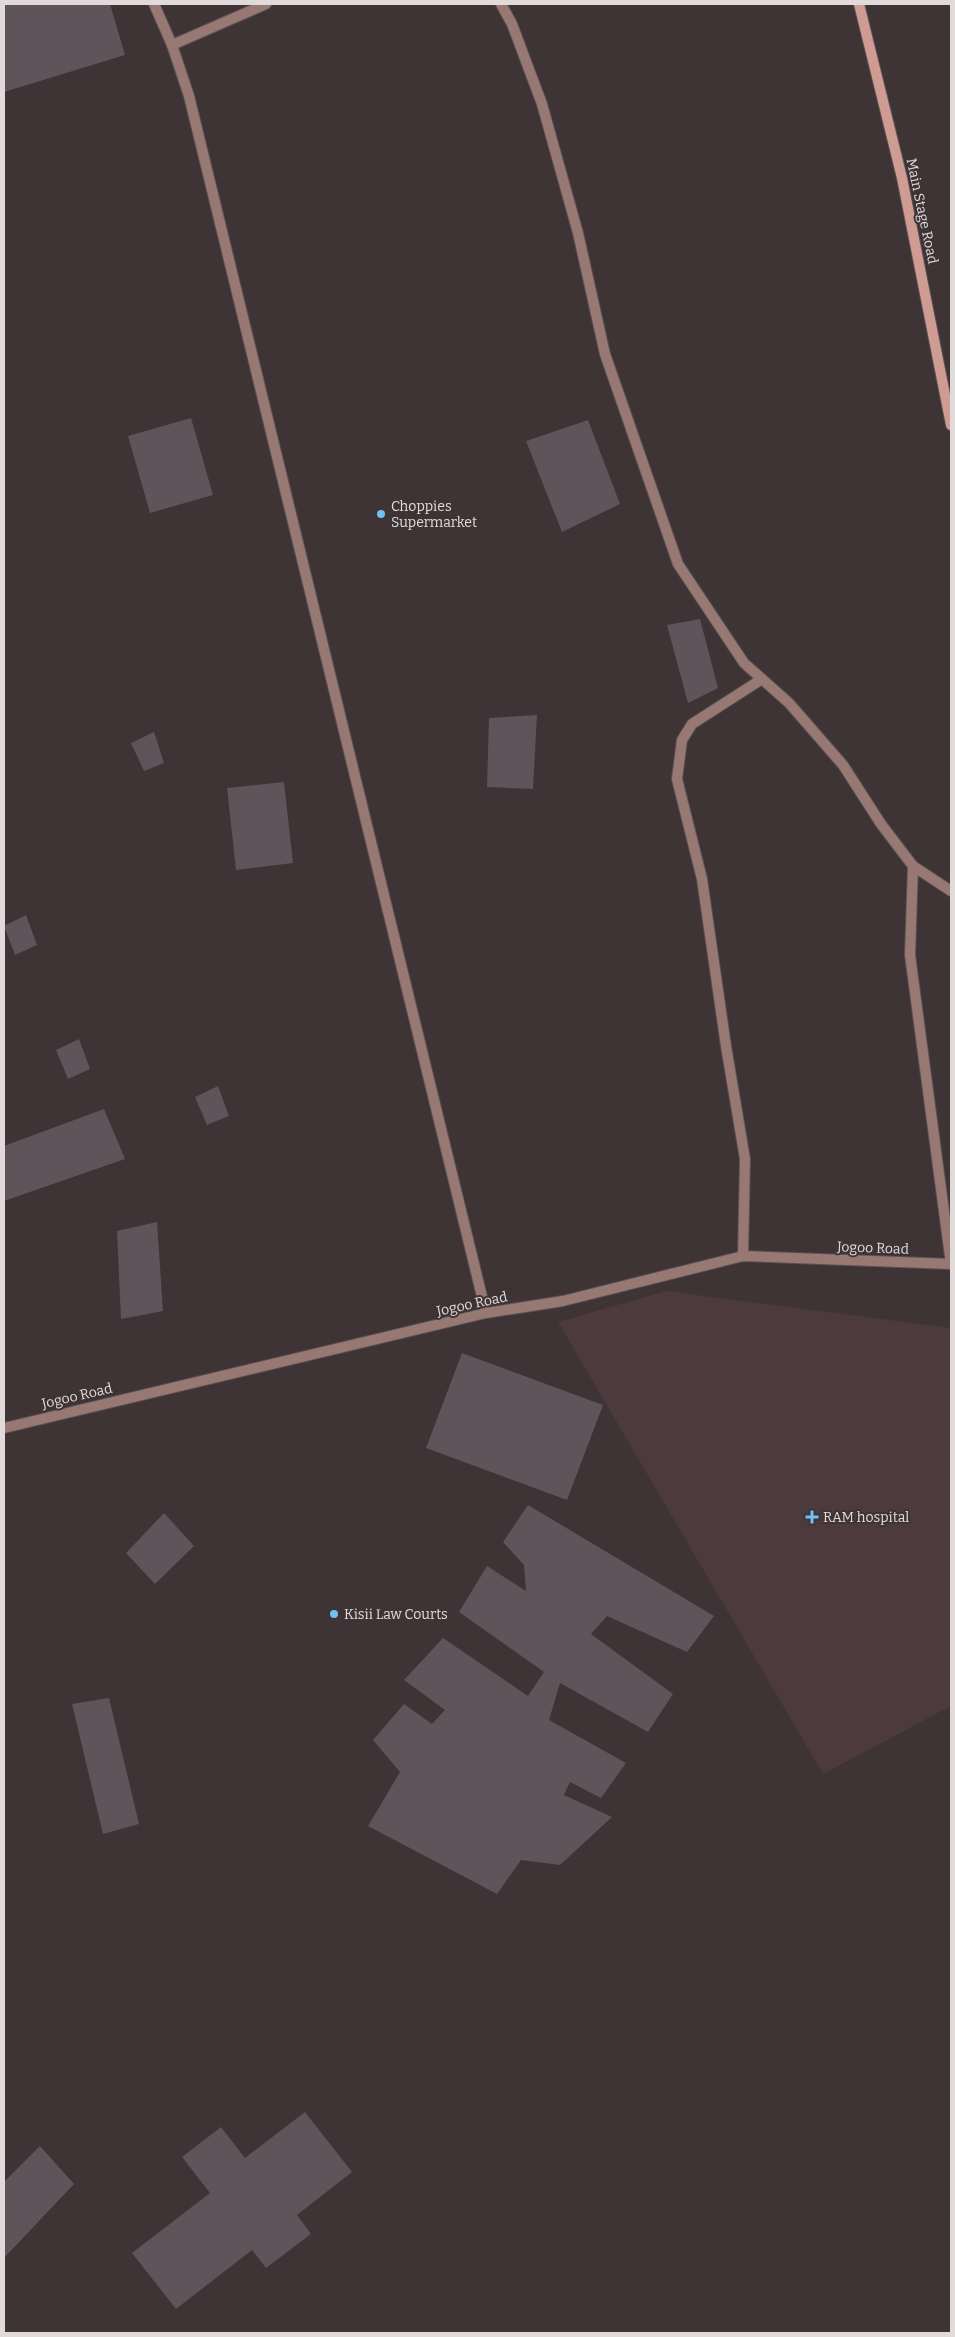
<svg xmlns="http://www.w3.org/2000/svg" width="955" height="2337" font-family="Bitter,serif">
  <rect width="100%" height="100%" fill="#3e3335"/>
  <path fill="#4c3a3e" d="M 666,1291 L 951,1328 L 951,1706 L 823,1774 L 558,1322 Z"/>
  <g fill="#5e545a">
    <path d="M 4,4 L 110,4 L 125,55 L 4,92 Z"/>
    <path d="M 191,418 L 213,495 L 150,513 L 128,436 Z"/>
    <path d="M 588,420 L 620,504 L 562,532 L 526,441 Z"/>
    <path d="M 700,619 L 718,688 L 688,703 L 667,625 Z"/>
    <path d="M 537,715 L 533,789 L 487,787 L 489,718 Z"/>
    <path d="M 154,732 L 164,763 L 144,771 L 131,743 Z"/>
    <path d="M 284,782 L 293,863 L 236,870 L 227,788 Z"/>
    <path d="M 26,915 L 37,945 L 15,955 L 4,926 Z"/>
    <path d="M 79,1039 L 90,1069 L 68,1079 L 56,1050 Z"/>
    <path d="M 218,1086 L 229,1116 L 207,1125 L 195,1097 Z"/>
    <path d="M 104,1109 L 125,1159 L 4,1201 L 4,1146 Z"/>
    <path d="M 157,1222 L 163,1311 L 121,1319 L 117,1231 Z"/>
    <path d="M 462,1353 L 603,1405 L 567,1500 L 426,1448 Z"/>
    <path d="M 528,1505 L 714,1616 L 687,1652 L 607,1616 L 591,1634 L 673,1694 L 648,1732 L 560,1683 L 549,1720 L 626,1763 L 601,1798 L 570,1782 L 564,1795 L 612,1817 L 560,1865 L 521,1860 L 497,1894 L 368,1826 L 400,1772 L 373,1740 L 404,1704 L 432,1724 L 445,1710 L 404,1680 L 443,1638 L 528,1696 L 544,1672 L 459,1612 L 487,1566 L 526,1591 L 524,1565 L 503,1542 Z"/>
    <path d="M 164,1513 L 194,1546 L 155,1584 L 126,1553 Z"/>
    <path d="M 109,1698 L 139,1824 L 103,1834 L 72,1704 Z"/>
    <path d="M 305,2112 L 352,2172 L 297,2215 L 311,2234 L 266,2268 L 252,2250 L 176,2309 L 132,2253 L 210,2193 L 182,2157 L 221,2127 L 245,2158 Z"/>
    <path d="M 40,2146 L 74,2184 L 4,2258 L 4,2182 Z"/>
  </g>
  <g fill="none" stroke-linecap="round" stroke-linejoin="round">
    <g stroke="#5b5153" stroke-width="12">
      <g id="street">
        <path d="M 154,4 L 172,45 L 189,96 L 486,1313"/>
        <path d="M 501,4 L 512,24 L 542,104 L 578,233 L 605,354 L 678,564 L 744,663 L 789,703 L 843,765 L 881,824 L 913,866 L 951,891"/>
        <path d="M 172,45 L 266,4"/>
        <path d="M 913,866 L 910,955 L 951,1264"/>
        <path d="M 743,1256 L 745,1159 L 726,1046 L 702,879 L 677,779 L 682,740 L 692,724 L 762,679"/>
        <path d="M 4,1428 L 486,1313 L 563,1301 L 743,1256 L 951,1264"/>
      </g>
    </g>
    <g stroke="#5b5153" stroke-width="12">
      <path id="secondary" d="M 859,4 L 902,178 L 951,425"/>
    </g>
    <use href="#street" stroke="#987872" stroke-width="10"/>
    <use href="#secondary" stroke="#ce9c93" stroke-width="10"/>
  </g>
  <g fill="#70c2f4" stroke="#3e3335" stroke-width="2">
    <circle cx="381" cy="514" r="5"/>
    <path d="M809.5 1509.5h5v5h5v5h-5v5h-5v-5h-5v-5h5z"/>
    <circle cx="334" cy="1614" r="5"/>
  </g>
  <g text-anchor="middle" dominant-baseline="central" stroke-width="4" stroke-linejoin="round" paint-order="stroke">
    <g font-size="14" fill="#e1dadb" stroke="#3e3335">
      <text transform="translate(922 211) rotate(78)">Main Stage Road</text>
      <text transform="translate(873 1248) rotate(2)">Jogoo Road</text>
      <text transform="translate(472 1304) rotate(-12)">Jogoo Road</text>
      <text transform="translate(77 1396) rotate(-13)">Jogoo Road</text>
    </g>
    <g font-size="14" fill="#e1dadb" stroke="#3e3335" text-anchor="start">
      <text x="391" y="506">Choppies<tspan x="391" dy="16">Supermarket</tspan></text>
      <text x="823" y="1517">RAM hospital</text>
      <text x="344" y="1614">Kisii Law Courts</text>
    </g>
  </g>
  <rect width="955" height="2337" fill="none" stroke="#e1dadb" stroke-width="10"/>
</svg>
